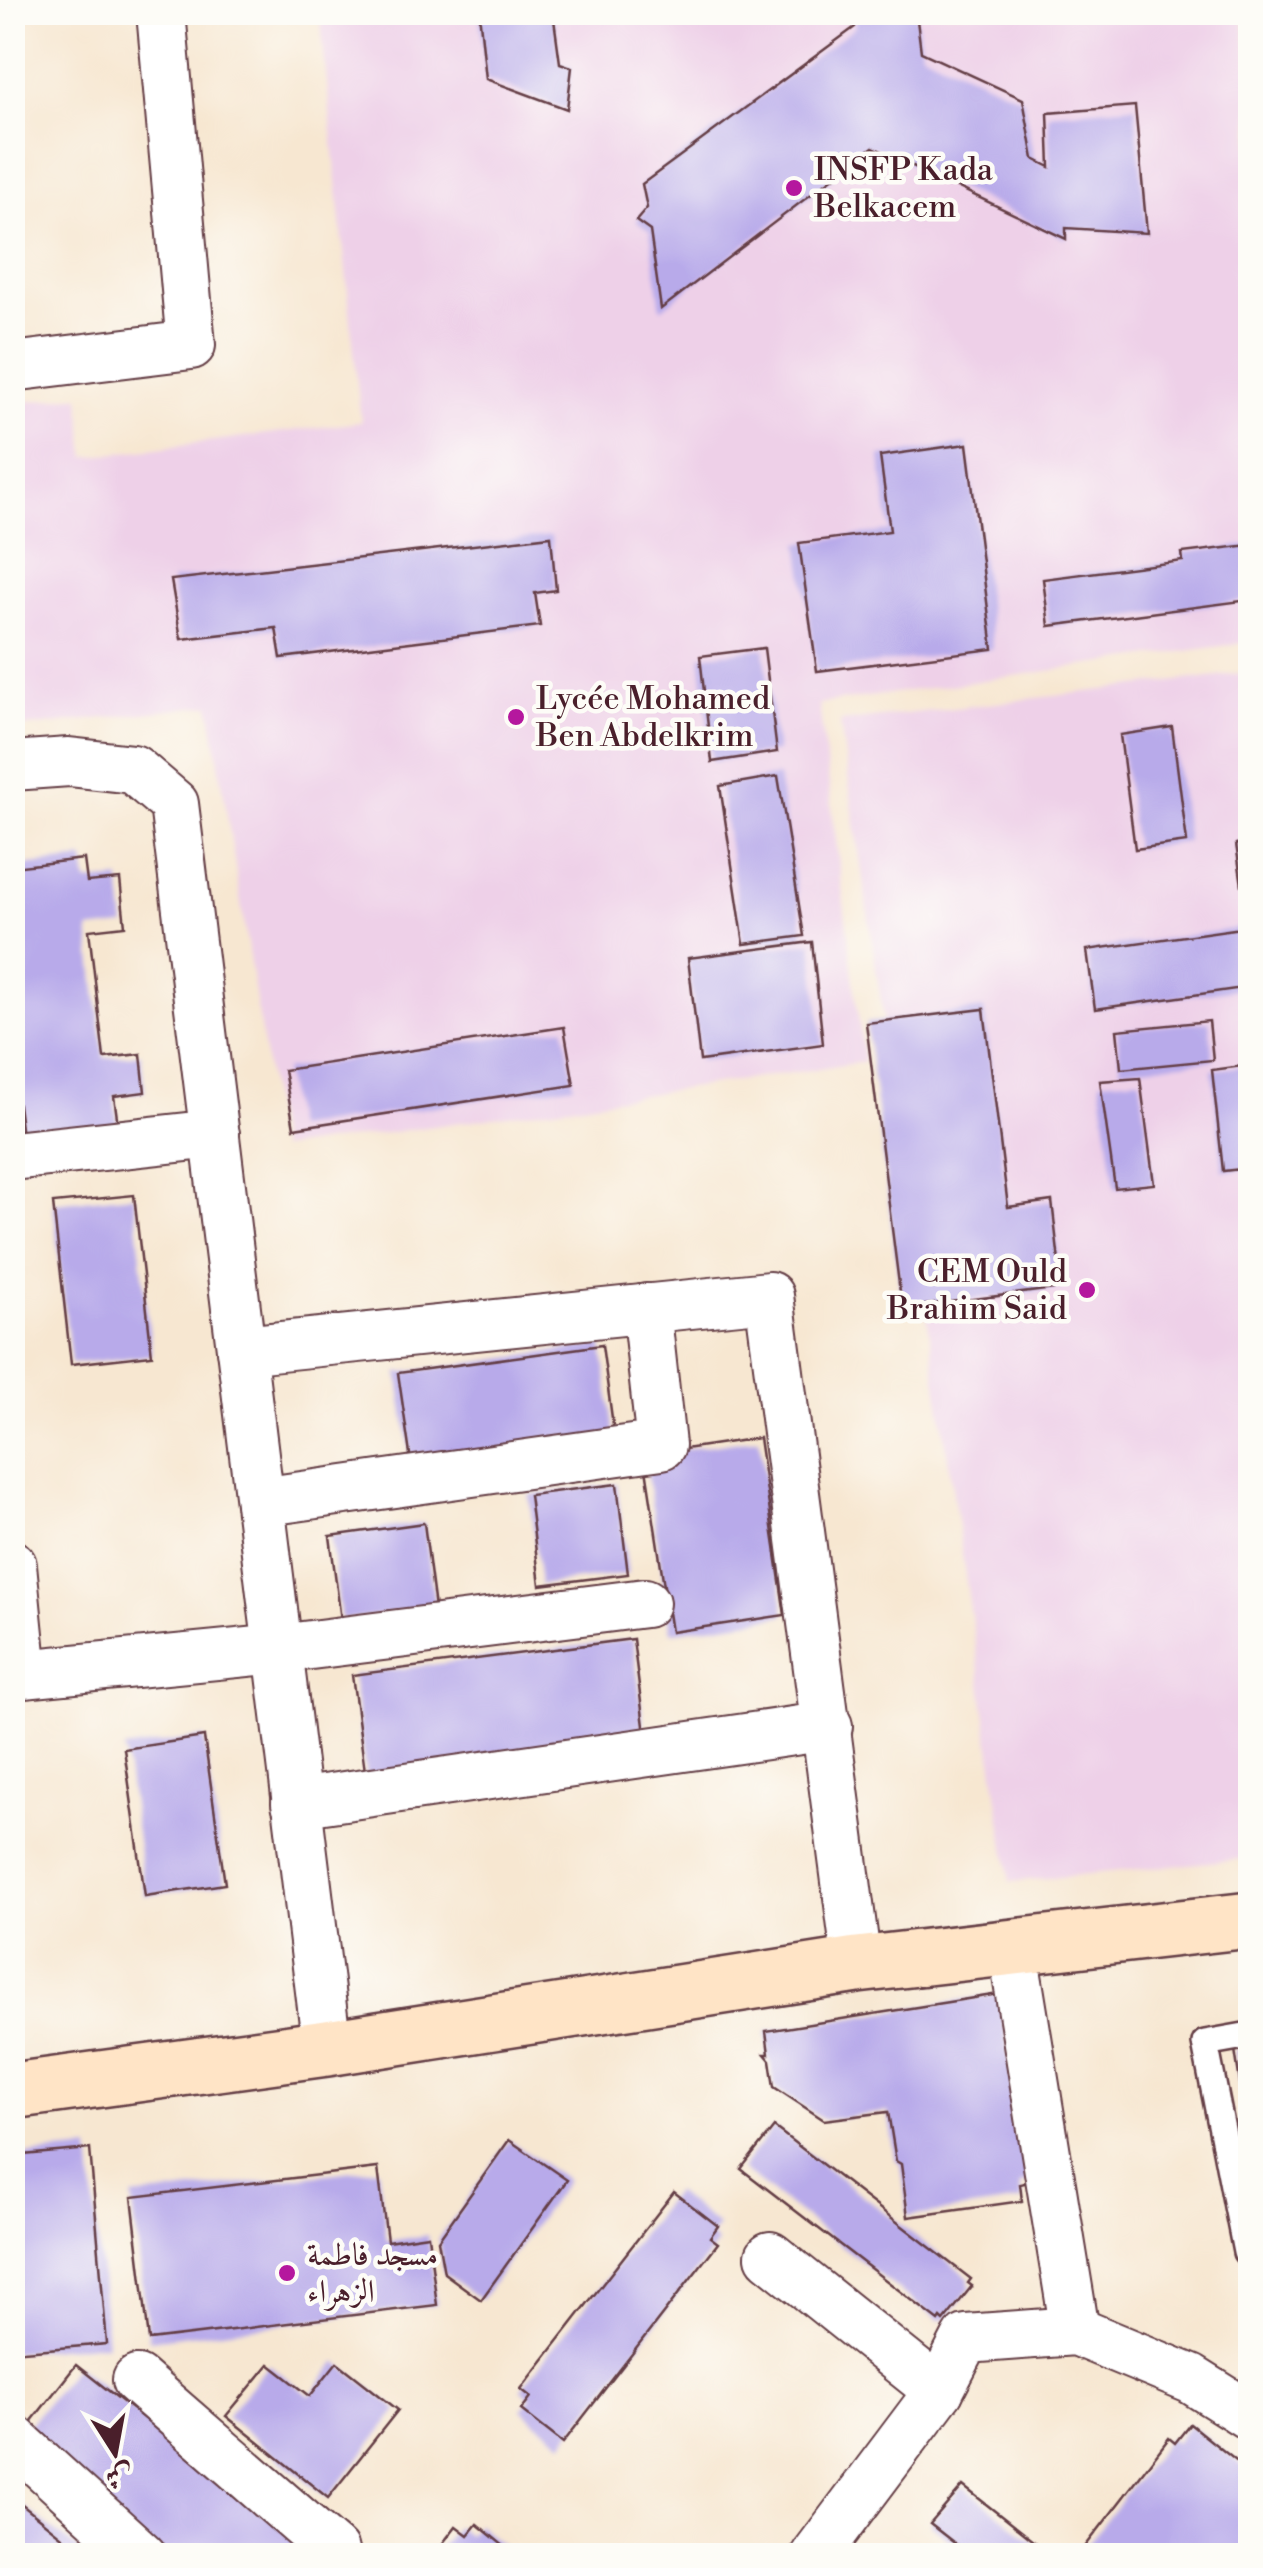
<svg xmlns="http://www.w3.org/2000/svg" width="1263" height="2568" font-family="'Libre Bodoni',Amiri,serif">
  <rect width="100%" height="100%" fill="#fdfcf7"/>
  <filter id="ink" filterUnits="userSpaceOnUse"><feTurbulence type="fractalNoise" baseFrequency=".01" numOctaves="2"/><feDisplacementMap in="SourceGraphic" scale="20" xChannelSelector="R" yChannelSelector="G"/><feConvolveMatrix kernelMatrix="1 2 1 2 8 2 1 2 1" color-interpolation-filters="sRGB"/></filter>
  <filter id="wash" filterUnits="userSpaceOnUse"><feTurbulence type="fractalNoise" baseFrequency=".0048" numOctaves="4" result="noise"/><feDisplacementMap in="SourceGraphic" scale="40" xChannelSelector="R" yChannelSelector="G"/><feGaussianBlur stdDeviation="2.25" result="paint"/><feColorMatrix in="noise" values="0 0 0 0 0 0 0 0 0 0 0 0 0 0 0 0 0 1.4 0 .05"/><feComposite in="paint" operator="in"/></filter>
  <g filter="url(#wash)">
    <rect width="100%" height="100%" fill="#f7e7d1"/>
    <g fill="#eed0e8">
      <path d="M 320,13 L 1242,13 L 1250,72 L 1250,642 L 819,704 L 864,1062 L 279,1149 L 210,705 L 13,729 L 12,403 L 80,396 L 86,457 L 361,422 Z"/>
      <path d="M 1250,672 L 1250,1858 L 1010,1882 L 840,722 Z"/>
    </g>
    <g id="blocks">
      <g fill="#b8aaea">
        <path d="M 479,12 L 553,12 L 560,63 L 572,67 L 567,109 L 486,79 Z"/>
        <path d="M 853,12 L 916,12 L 921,52 L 1023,99 L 1034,159 L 1050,167 L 1048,113 L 1135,106 L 1147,233 L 1066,228 L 1066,239 L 873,147 L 661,309 L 650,231 L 636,221 L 647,208 L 642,184 L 855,27 Z"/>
        <path d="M 967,444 L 993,649 L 817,671 L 799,543 L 890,531 L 880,456 Z"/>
        <path d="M 551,536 L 556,590 L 535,593 L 540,626 L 281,658 L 276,628 L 181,639 L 171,580 Z"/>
        <path d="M 1250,545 L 1250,600 L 1049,626 L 1043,579 L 1183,561 L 1182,553 Z"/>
        <path d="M 764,648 L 777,752 L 712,762 L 700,656 Z"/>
        <path d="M 1172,727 L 1187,842 L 1135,849 L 1120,735 Z"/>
        <path d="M 778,776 L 804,936 L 744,944 L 720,786 Z"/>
        <path d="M 1250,841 L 1250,987 L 1095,1009 L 1087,950 L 1248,927 L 1236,844 Z"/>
        <path d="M 84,859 L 87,882 L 120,879 L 125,926 L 89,930 L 104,1058 L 141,1054 L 145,1092 L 114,1096 L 118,1125 L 22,1136 L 12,1057 L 12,867 Z"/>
        <path d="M 812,942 L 823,1044 L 700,1061 L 688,958 Z"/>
        <path d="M 984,1009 L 1008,1207 L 1052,1201 L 1062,1288 L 902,1308 L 866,1023 Z"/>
        <path d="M 1209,1021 L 1213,1060 L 1121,1069 L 1117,1030 Z"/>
        <path d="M 564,1027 L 574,1085 L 294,1128 L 284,1070 Z"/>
        <path d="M 1250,1065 L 1250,1168 L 1223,1171 L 1212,1070 Z"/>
        <path d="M 1140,1078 L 1154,1184 L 1115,1188 L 1100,1081 Z"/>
        <path d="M 134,1195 L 152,1355 L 71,1364 L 53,1203 Z"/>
        <path d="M 602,1345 L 615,1440 L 412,1468 L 398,1373 Z"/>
        <path d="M 759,1438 L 785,1615 L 671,1632 L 644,1455 Z"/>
        <path d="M 617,1484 L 628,1574 L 540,1585 L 529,1495 Z"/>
        <path d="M 424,1523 L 435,1608 L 341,1620 L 330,1536 Z"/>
        <path d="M 633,1639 L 646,1742 L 366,1778 L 352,1675 Z"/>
        <path d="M 204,1737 L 225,1884 L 145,1896 L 124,1749 Z"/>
        <path d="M 999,1994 L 1029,2182 L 1020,2184 L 1022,2201 L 908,2217 L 901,2164 L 896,2161 L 888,2112 L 824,2120 L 774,2087 L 770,2060 L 765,2054 L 769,2054 L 766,2031 Z"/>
        <path d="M 1250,2047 L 1250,2135 L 1248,2135 L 1235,2050 Z"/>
        <path d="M 774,2127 L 971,2279 L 968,2283 L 972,2286 L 944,2321 L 941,2318 L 939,2321 L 741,2169 Z"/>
        <path d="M 509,2140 L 567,2180 L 481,2300 L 444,2273 L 438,2240 Z"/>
        <path d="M 90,2149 L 107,2344 L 12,2352 L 12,2156 Z"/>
        <path d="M 378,2168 L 387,2241 L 428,2235 L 437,2305 L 149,2340 L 132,2197 Z"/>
        <path d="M 674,2192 L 718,2226 L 710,2237 L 718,2243 L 563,2443 L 521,2410 L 531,2397 L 521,2389 Z"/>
        <path d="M 337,2362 L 398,2410 L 328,2498 L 226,2416 L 269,2364 L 310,2396 Z"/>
        <path d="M 76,2365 L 305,2546 L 297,2556 L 160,2556 L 16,2441 Z"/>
        <path d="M 1190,2424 L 1250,2472 L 1250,2556 L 1078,2556 L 1169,2438 L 1175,2443 Z"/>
        <path d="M 963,2486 L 1052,2556 L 971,2556 L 930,2524 Z"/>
        <path d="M 12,2497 L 86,2556 L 12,2556 Z"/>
        <path d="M 477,2524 L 516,2556 L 433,2556 L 456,2526 L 468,2535 Z"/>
      </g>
    </g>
  </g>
  <g filter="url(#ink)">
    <use href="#blocks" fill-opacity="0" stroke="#643d44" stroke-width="2.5"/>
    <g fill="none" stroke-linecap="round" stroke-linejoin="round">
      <g stroke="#643d44" stroke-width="30">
        <path id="lane" d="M 1250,2035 L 1205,2043 L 1246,2252 L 1250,2251"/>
      </g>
      <g stroke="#643d44" stroke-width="52">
        <g id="street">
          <path d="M 12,367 L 191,345 L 161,12"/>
          <path d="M 12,766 L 69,762 L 133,769 L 174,804 L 327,2048"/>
          <path d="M 12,1156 L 215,1134"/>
          <path d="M 241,1350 L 769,1296 L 857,1965"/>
          <path d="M 260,1502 L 661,1445 L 646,1308"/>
          <path d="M 12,1565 L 23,1674 L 279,1649 L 645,1603"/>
          <path d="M 296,1803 L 828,1726"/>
          <path d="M 1012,1945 L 1075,2331"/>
          <path d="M 770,2256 L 939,2391 L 815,2556"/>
          <path d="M 137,2380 L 334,2551 L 331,2556"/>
          <path d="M 939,2391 L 966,2339 L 1075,2331 L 1191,2379 L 1250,2416"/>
          <path d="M 12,2438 L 142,2556"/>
        </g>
      </g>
      <g stroke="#643d44" stroke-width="60">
        <path id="secondary" d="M 12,2091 L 327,2048 L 857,1965 L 1250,1920"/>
      </g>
      <use href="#lane" stroke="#fff" stroke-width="25"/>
      <use href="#street" stroke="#fff" stroke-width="48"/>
      <use href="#secondary" stroke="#ffe4c6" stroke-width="55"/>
    </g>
  </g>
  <g fill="#b5179e" stroke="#fdfcf7" stroke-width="4">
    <circle cx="794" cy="188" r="10"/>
    <circle cx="516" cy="717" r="10"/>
    <circle cx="1087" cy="1290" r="10"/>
    <circle cx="287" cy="2273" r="10"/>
  </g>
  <g text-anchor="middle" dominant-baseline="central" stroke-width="9" stroke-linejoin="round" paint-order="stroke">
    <g font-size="32" fill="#4a1f2b" stroke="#fdfcf7" text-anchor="start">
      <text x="814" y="170">INSFP Kada<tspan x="814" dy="37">Belkacem</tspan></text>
      <text x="536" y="699">Lycée Mohamed<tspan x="536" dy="37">Ben Abdelkrim</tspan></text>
      <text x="1067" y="1272" text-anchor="end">CEM Ould<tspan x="1067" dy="37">Brahim Said</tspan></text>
      <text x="307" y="2255">مسجد فاطمة<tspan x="307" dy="37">الزهراء</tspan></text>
    </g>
  </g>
  <rect width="1263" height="2568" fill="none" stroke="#fdfcf7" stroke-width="50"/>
  <g transform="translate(115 2453) rotate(169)" stroke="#fdfcf7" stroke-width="8" paint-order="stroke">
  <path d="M0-8L18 38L0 25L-18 38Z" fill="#4a1f2b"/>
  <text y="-15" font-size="28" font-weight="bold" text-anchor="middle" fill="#4a1f2b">ش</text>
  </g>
</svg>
